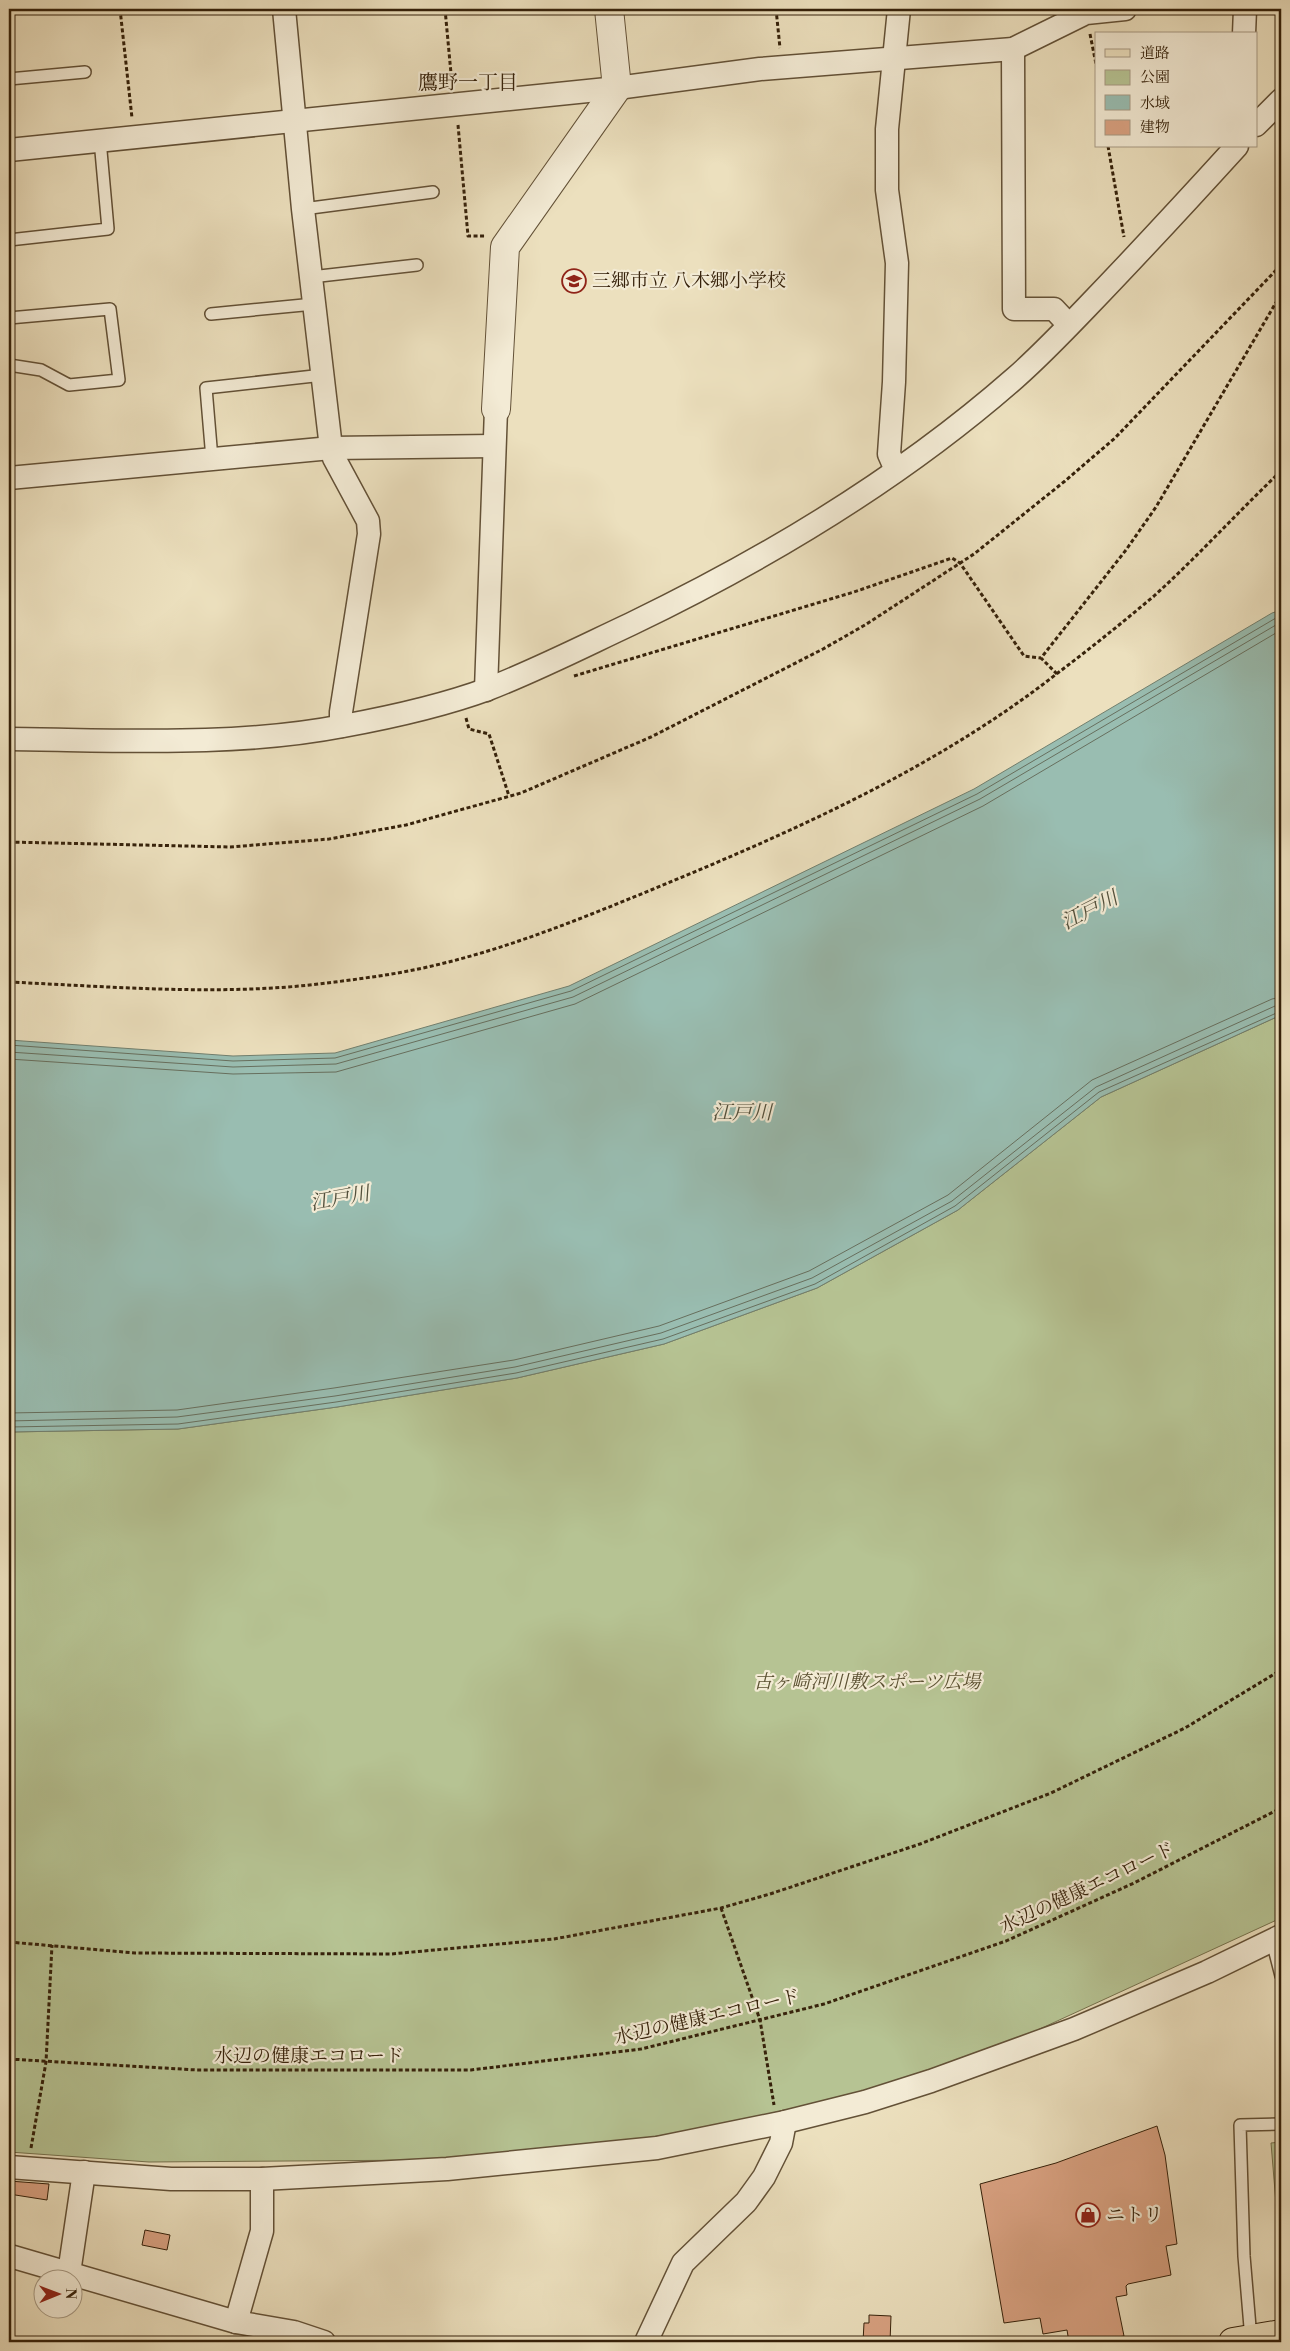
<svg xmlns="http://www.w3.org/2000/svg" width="1290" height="2351" font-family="'Libre Bodoni','Noto Serif JP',serif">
  <rect width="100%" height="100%" fill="#ece0be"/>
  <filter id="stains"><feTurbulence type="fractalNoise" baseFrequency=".004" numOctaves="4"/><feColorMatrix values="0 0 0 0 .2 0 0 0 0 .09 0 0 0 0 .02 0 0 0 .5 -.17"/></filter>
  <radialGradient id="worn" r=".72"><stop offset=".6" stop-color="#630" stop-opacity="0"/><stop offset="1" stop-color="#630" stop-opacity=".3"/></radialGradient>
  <g fill="#b6c393" stroke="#76724e">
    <path d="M 1281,1015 L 1281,1918 L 1005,2045 L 844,2097 L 687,2132 L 608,2143 L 429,2160 L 149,2162 L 9,2152 L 9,1432 L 178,1429 L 337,1407 L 517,1378 L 664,1344 L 817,1288 L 958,1210 L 1101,1097 Z"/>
    <path d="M 1281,2142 L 1281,2264 L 1271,2143 Z"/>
  </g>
  <path fill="#99bdb1" stroke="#717f6e" d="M 1281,610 L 1281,1015 L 1101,1097 L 958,1210 L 817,1288 L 664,1344 L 517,1378 L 337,1407 L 178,1429 L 9,1432 L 9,1040 L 233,1056 L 335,1053 L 569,986 L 974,789 L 1272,613 Z"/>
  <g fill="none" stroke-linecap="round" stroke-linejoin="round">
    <g stroke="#676f5e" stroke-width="1">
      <path d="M 9,1045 L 233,1061 L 335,1058 L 571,991 L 977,794 L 1281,615"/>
      <path d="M 9,1052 L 233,1067 L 336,1064 L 573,997 L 980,799 L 1281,622"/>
      <path d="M 9,1059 L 233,1074 L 336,1072 L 575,1004 L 983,806 L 1281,630"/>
      <path d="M 9,1413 L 177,1410 L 334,1388 L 514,1360 L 659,1326 L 809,1271 L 948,1195 L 1092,1080 L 1272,999 L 1281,997"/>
      <path d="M 9,1421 L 177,1417 L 335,1396 L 515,1367 L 661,1333 L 812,1278 L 952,1201 L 1096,1087 L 1275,1006 L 1281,1004"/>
      <path d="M 9,1427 L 178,1424 L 336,1402 L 516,1373 L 663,1339 L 815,1284 L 955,1206 L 1099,1092 L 1281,1011"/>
    </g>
  </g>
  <g fill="#d9a282" stroke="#35210a">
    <path d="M 1157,2126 L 1165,2155 L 1177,2244 L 1166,2246 L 1171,2275 L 1128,2284 L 1126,2286 L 1127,2295 L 1116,2297 L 1124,2336 L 1089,2342 L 1069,2342 L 1067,2330 L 1043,2334 L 1040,2318 L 1004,2323 L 980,2184 L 1056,2163 Z"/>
    <path d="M 9,2181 L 49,2184 L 47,2200 L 9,2194 Z"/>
    <path d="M 145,2230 L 170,2235 L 167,2250 L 142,2245 Z"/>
    <path d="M 869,2315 L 891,2316 L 890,2342 L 863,2342 L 864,2323 L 869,2323 Z"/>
  </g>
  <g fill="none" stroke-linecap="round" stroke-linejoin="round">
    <g stroke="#635137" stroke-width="14">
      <g id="service">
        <path d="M 9,79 L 85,72"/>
        <path d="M 303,209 L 433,192"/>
        <path d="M 9,240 L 108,229 L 100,140"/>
        <path d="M 311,277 L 417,265"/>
        <path d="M 211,314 L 314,304"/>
        <path d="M 9,318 L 110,309 L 119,380 L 69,385 L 41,370 L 9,365"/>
        <path d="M 212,459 L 206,388 L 323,375"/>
        <path d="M 1272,1941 L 1281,1976"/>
        <path d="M 1251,2339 L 1244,2256 L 1240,2125 L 1281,2124"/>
      </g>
    </g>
    <g stroke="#635137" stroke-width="25">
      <g id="minor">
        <path d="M 284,9 L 303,209 L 331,448 L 334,458 L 368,521 L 369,534 L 341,712 L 341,726"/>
        <path d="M 1244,34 L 1245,9"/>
        <path d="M 1013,49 L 1014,309 L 1054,309 L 1069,325"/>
        <path d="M 1256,125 L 1281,100"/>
        <path d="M 9,150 L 617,88 L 760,69 L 1013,49 L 1086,13 L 1125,9"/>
        <path d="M 896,470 L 889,454 L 894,382 L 897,263 L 887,190 L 887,129 L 899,9"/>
        <path d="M 9,478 L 331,448 L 494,446"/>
        <path d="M 486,690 L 496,409"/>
        <path d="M 9,739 C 119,740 234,747 343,726 C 392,717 442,706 488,689 C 537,670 584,646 631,624 C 768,558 900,479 1015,378 C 1040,356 1063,332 1086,308 C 1137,255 1187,201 1237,146"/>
        <path d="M 9,2167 L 171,2179 L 262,2179 L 447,2169 L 657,2148 L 785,2122 L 865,2102 L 931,2081 L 1074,2029 L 1207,1972 L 1281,1936"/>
        <path d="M 262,2179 L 262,2231 L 236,2322 L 294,2332 L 324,2342"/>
        <path d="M 10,2256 L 236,2322"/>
        <path d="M 69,2273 L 84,2172"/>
        <path d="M 646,2342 L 683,2263 L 746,2202 L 764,2177 L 781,2143 L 785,2122"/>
      </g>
    </g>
    <g stroke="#635137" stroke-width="30">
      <path id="tertiary" d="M 496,409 L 505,247 L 617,88 L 609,9"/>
    </g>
    <g stroke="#35210a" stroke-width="30">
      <path id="primary" d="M 1233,2342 L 1281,2334"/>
    </g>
    <g stroke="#35210a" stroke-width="3" stroke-dasharray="4 2.5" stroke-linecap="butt">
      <path d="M 120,9 L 132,118"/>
      <path d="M 445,9 L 452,84"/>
      <path d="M 776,9 L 780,48"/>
      <path d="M 1090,34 L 1096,64"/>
      <path d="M 458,125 L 468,236 L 485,236"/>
      <path d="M 1108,146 L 1124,237"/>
      <path d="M 1057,674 L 1041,658 L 1126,550 L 1156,507 L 1281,294"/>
      <path d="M 574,676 L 854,592 L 952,558 L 960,563 L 1024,656 L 1041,658"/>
      <path d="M 466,718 L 469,729 L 489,734 L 509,796"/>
      <path d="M 9,842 L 230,847 L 329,839 L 406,825 L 521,793 L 651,737 L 823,649 L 865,625 L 974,554 L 1065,481 L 1115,438 L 1281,265"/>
      <path d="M 9,982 C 96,986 185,993 273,988 C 308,986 344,981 379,976 C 475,962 563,926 651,890 C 794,831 937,768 1059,672 C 1091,648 1123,622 1154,596 C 1198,556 1238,512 1281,471"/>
      <path d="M 721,1908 L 760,2020 L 774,2105"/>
      <path d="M 9,1942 L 135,1953 L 391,1954 L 554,1939 L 721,1908 L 770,1894 L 920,1844 L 1051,1793 L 1185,1728 L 1281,1670"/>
      <path d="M 9,2059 L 197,2070 L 471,2070 L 641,2049 L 824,2004 L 1006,1941 L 1134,1883 L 1281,1808"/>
      <path d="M 31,2148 L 46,2062 L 52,1945"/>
    </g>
    <use href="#service" stroke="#f3ebd5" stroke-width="11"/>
    <use href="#minor" stroke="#f3ebd5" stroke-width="22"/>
    <use href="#tertiary" stroke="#f3ebd5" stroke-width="28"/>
    <use href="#primary" stroke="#ece0be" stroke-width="28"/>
  </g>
  <defs>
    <g id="school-ring" transform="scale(1.25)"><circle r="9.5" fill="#f3ebd5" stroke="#8f2418" stroke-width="1.5"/><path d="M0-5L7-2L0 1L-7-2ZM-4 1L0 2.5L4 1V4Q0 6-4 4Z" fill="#8f2418"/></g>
    <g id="shop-ring" transform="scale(1.25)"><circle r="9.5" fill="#f3ebd5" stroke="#8f2418" stroke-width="1.5"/><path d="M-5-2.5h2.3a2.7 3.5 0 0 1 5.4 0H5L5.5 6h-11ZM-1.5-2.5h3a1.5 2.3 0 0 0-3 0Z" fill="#8f2418"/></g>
  </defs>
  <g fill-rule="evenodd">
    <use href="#school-ring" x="574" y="281"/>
    <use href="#shop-ring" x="1088" y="2215"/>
  </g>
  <g text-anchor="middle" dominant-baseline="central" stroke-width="4.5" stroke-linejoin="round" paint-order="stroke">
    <g font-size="19" fill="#35210a" stroke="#f3ebd5" text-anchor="start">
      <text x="592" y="281">三郷市立 八木郷小学校</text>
      <text x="1106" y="2215">ニトリ</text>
    </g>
    <g font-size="19" font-style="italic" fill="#5c5233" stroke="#f3ebd5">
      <text x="867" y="1682">古ヶ崎河川敷スポーツ広場</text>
    </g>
    <g font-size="19" fill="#35210a" stroke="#f3ebd5">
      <text transform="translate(1087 1888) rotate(-25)">水辺の健康エコロード</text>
      <text transform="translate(707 2017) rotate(-13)">水辺の健康エコロード</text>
      <text x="309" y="2056">水辺の健康エコロード</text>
    </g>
    <g font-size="20" fill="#35210a" stroke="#f3ebd5">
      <text x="468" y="83">鷹野一丁目</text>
    </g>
    <g font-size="20" font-style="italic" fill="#53503c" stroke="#f3ebd5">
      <text transform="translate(1090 911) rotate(-27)">江戸川</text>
      <text x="742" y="1113">江戸川</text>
      <text transform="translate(340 1199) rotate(-10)">江戸川</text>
    </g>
  </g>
  <rect width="1290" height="2351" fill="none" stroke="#ece0be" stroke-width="30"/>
  <rect x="10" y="10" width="1270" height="2331" fill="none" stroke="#35210a" stroke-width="2.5"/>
  <rect x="15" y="15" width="1260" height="2321" fill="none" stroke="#35210a"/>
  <rect x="1095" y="32" width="162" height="115" fill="#f3ebd5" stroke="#a79a84"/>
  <rect x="1105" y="49" width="25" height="8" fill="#ece0be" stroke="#a79a84"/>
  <text x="1140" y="58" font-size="15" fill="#35210a">道路</text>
  <rect x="1105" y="70" width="25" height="15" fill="#b6c393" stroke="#a79a84"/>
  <text x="1140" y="82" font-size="15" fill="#35210a">公園</text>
  <rect x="1105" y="95" width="25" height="15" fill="#99bdb1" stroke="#a79a84"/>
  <text x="1140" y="108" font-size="15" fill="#35210a">水域</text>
  <rect x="1105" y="120" width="25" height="15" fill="#d9a282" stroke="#a79a84"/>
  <text x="1140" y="132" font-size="15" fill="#35210a">建物</text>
  <g transform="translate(58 2294) rotate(89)"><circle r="24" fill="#f3ebd5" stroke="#a79a84"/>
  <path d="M0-4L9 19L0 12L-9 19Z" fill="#8f2418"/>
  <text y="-8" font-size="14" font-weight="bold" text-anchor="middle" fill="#35210a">N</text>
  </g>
  <rect width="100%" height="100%" filter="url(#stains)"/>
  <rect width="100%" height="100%" fill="url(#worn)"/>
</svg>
